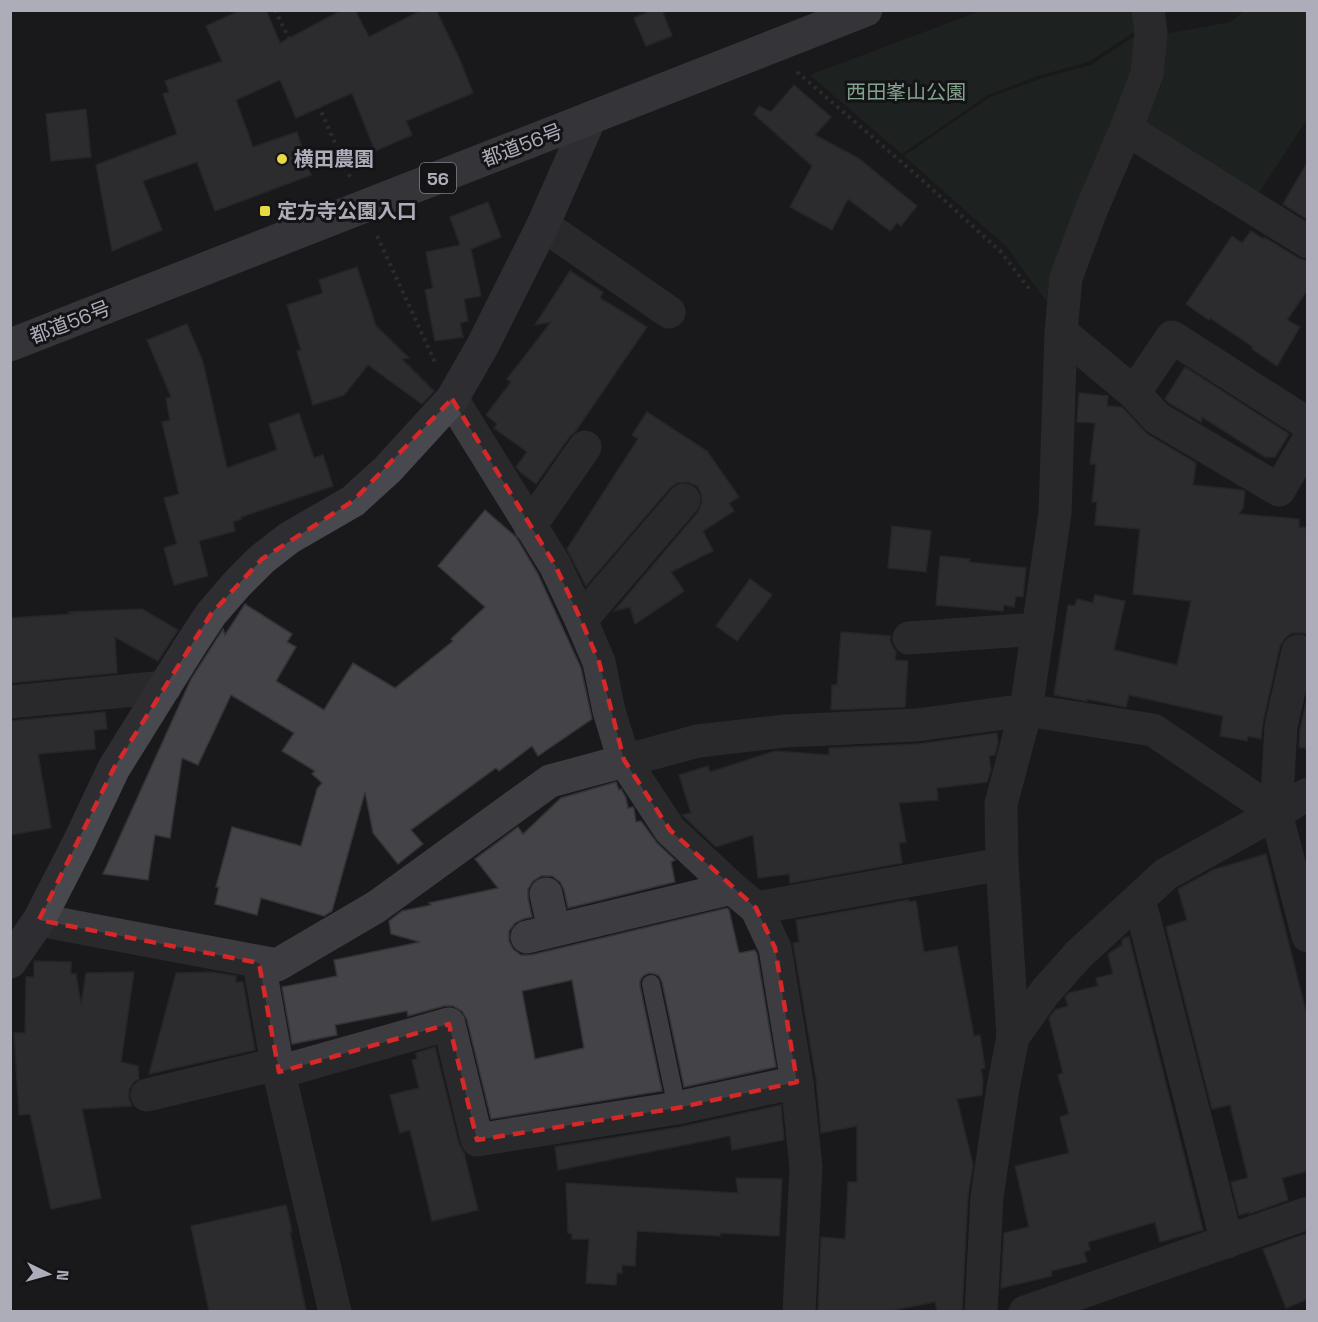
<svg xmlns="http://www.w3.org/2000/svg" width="1318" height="1322" font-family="'Space Grotesk','Noto Sans JP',sans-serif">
  <rect width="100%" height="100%" fill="#19191b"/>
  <g fill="#232b26">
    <path d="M 980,11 L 1134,11 L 1136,31 L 1088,62 L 1041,75 L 988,95 L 902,154 L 810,75 Z"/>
    <path d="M 1244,11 L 1307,11 L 1307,119 L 1255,199 L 1140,130 L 1161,86 L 1165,34 L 1231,22 Z"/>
    <path d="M 1138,34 L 1129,87 L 1051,308 L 1007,247 L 904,156 L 990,97 L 1042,78 L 1091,65 Z"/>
  </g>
  <g fill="#444348" stroke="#343337" stroke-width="1.5" fill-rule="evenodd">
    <path d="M 241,10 L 266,10 L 280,43 L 342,10 L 355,10 L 369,37 L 422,10 L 436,10 L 460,60 L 473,93 L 406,121 L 412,135 L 375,151 L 352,93 L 296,118 L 280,80 L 236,100 L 253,147 L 297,132 L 311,175 L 215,211 L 197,162 L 143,181 L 162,230 L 112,251 L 96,165 L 177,134 L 163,94 L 169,92 L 165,81 L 222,61 L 206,26 Z"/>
    <path d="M 653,10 L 662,10 L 672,36 L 646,46 L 634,18 Z"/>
    <path d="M 794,85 L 831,117 L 815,135 L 858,158 L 917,206 L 901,226 L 897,223 L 890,231 L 848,199 L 832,230 L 790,207 L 812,166 L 754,114 L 759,106 L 771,112 Z"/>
    <path d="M 86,109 L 91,157 L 51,161 L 46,114 Z"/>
    <path d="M 1308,161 L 1308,220 L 1283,204 Z"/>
    <path d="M 488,202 L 501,237 L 471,249 L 481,296 L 464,299 L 468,321 L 460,323 L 463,337 L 435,341 L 425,290 L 433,288 L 426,252 L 460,245 L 450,217 Z"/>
    <path d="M 1251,231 L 1263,239 L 1264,237 L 1298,258 L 1308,261 L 1308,289 L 1287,320 L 1300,327 L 1277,366 L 1252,349 L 1253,347 L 1210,318 L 1209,320 L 1186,304 L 1232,236 L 1242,243 Z"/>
    <path d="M 357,267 L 376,326 L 409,358 L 402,359 L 434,391 L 422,404 L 368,365 L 344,395 L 313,405 L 297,351 L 301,350 L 287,305 L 323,293 L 319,280 Z"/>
    <path d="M 570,271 L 603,292 L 600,298 L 647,327 L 575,432 L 570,436 L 536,484 L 520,472 L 516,467 L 527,452 L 494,428 L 497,424 L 486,415 L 511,382 L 507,379 L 551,322 L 535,325 Z"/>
    <path d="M 187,324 L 203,362 L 227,468 L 277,450 L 269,424 L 299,413 L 314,458 L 323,455 L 333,486 L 241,517 L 241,519 L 233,522 L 235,531 L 199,541 L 208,576 L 174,585 L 164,548 L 177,544 L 164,498 L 179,494 L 162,422 L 170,420 L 166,398 L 171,397 L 147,340 Z"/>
    <path d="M 1185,367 L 1289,434 L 1275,457 L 1265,457 L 1202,417 L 1201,422 L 1169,403 L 1165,399 Z"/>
    <path d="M 1079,393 L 1108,396 L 1107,406 L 1122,407 L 1147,434 L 1196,463 L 1193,485 L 1242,490 L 1245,491 L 1243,508 L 1239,514 L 1299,519 L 1299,527 L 1308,528 L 1308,634 L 1301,633 L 1292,633 L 1285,638 L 1280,646 L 1263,722 L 1261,739 L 1248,736 L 1247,741 L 1220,736 L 1223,716 L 1129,695 L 1126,707 L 1087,699 L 1087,701 L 1054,695 L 1068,605 L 1075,606 L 1077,599 L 1093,603 L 1095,595 L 1125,601 L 1114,650 L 1177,665 L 1191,601 L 1133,594 L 1140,529 L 1095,525 L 1097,502 L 1092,502 L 1096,464 L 1090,464 L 1095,423 L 1077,422 Z"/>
    <path d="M 647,412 L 707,451 L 739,497 L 729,503 L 734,511 L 703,531 L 713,551 L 671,572 L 684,591 L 635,624 L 630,607 L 614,611 L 698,512 L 702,503 L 701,493 L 697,486 L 687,482 L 677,483 L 670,488 L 586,586 L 567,549 L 638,439 L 632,435 Z"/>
    <path d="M 485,510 L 516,537 L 538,574 L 581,668 L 592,719 L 538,756 L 532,746 L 499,771 L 496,768 L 411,830 L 423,844 L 398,864 L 373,833 L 365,792 L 332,911 L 324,916 L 261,898 L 257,915 L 215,904 L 219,887 L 216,887 L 232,827 L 301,846 L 317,789 L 322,783 L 312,774 L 315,771 L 282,751 L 294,733 L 231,695 L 198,765 L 182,758 L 170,838 L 155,835 L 148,880 L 103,874 L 191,679 L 223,629 L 225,635 L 245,604 L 292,634 L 287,642 L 296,647 L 276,681 L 324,710 L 353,663 L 395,688 L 453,641 L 451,639 L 485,607 L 438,566 Z"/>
    <path d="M 892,526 L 931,531 L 926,572 L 888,568 Z"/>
    <path d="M 940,556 L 970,559 L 969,562 L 1026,568 L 1023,597 L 1016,596 L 1014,607 L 1004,605 L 1003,611 L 936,605 Z"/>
    <path d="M 750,579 L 772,595 L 737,641 L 716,626 Z"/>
    <path d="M 142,609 L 178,630 L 158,661 L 115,637 L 117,673 L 10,683 L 10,618 L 72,614 L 68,612 Z"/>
    <path d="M 841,632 L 891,636 L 890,640 L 893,648 L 896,651 L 895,660 L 908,661 L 905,707 L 831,710 L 832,685 L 837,685 Z"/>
    <path d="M 1308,694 L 1308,749 L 1299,747 L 1300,729 Z"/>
    <path d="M 105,712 L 107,729 L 94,730 L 95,749 L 38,754 L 51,828 L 10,835 L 10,721 Z"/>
    <path d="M 997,733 L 998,743 L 995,755 L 989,756 L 991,770 L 987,782 L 937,788 L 938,800 L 899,803 L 906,842 L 899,843 L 902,863 L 790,883 L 789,874 L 758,878 L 753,835 L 716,847 L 682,815 L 691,813 L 679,775 L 708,766 L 710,772 L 775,751 L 829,755 L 829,748 L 918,744 Z"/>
    <path d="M 616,782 L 619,790 L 621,789 L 626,798 L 628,808 L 633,807 L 634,809 L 636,822 L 641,821 L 657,843 L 675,860 L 671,862 L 675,882 L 568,908 L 564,890 L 560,882 L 552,876 L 541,876 L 533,881 L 528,889 L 528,898 L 532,917 L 523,919 L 515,923 L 509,931 L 509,941 L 513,949 L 521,955 L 531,955 L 727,908 L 729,910 L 739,953 L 755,950 L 757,954 L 776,1067 L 684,1087 L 662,982 L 659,976 L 655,974 L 649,973 L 643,976 L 640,981 L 640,986 L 662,1091 L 491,1119 L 467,1020 L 462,1011 L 453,1006 L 444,1006 L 408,1016 L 407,1011 L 335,1025 L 337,1035 L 292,1044 L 282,987 L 337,976 L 334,960 L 420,942 L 391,934 L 389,921 L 402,911 L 431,905 L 429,903 L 498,888 L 475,859 L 518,827 L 523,834 L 561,798 ZM 572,980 L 584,1048 L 535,1059 L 522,991 Z"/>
    <path d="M 1266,854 L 1308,1019 L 1308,1171 L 1282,1178 L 1288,1200 L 1249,1214 L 1249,1212 L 1239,1215 L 1231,1182 L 1248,1178 L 1230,1105 L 1212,1109 L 1166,927 L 1187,920 L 1178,889 L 1213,870 Z"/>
    <path d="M 908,900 L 908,902 L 916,901 L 924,952 L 957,946 L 974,1036 L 980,1035 L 985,1068 L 981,1069 L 983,1080 L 982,1095 L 957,1099 L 973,1165 L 968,1196 L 962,1311 L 937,1311 L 935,1302 L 889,1311 L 818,1311 L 821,1237 L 845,1239 L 848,1182 L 857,1182 L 857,1126 L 821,1133 L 816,1079 L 793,943 L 799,942 L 796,920 Z"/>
    <path d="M 1129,937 L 1203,1230 L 1160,1242 L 1155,1222 L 1088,1242 L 1090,1250 L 1084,1252 L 1087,1262 L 1051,1271 L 1052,1276 L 1001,1288 L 1004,1233 L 1029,1227 L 1015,1166 L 1069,1153 L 1060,1117 L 1069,1114 L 1058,1075 L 1063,1073 L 1049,1018 L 1055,1010 L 1068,1006 L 1065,997 L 1069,993 L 1098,986 L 1096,978 L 1113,974 L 1108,954 L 1122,945 L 1122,940 L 1124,938 Z"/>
    <path d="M 34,961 L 71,962 L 71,974 L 76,974 L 81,1005 L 86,973 L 134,972 L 121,1062 L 138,1066 L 139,1079 L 134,1082 L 129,1090 L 129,1099 L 132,1106 L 82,1109 L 101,1198 L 51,1209 L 30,1114 L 19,1115 L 14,1033 L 25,1033 L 26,977 L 34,977 Z"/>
    <path d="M 211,972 L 236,976 L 236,982 L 243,982 L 255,1050 L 149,1074 L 176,973 Z"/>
    <path d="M 435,1047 L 459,1144 L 464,1153 L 478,1210 L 432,1221 L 410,1130 L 400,1133 L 390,1095 L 419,1088 L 412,1060 L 417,1059 L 416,1053 Z"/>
    <path d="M 781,1105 L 784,1140 L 732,1150 L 730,1136 L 558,1170 L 555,1147 L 680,1127 Z"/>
    <path d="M 736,1178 L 782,1179 L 779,1236 L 720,1233 L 720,1236 L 637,1231 L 635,1266 L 622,1265 L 622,1273 L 617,1273 L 616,1285 L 586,1283 L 589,1239 L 572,1239 L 572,1234 L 568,1233 L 566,1183 L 738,1193 Z"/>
    <path d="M 286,1205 L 292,1232 L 290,1232 L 306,1311 L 209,1311 L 191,1226 Z"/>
    <path d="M 1308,1233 L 1308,1299 L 1286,1308 L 1263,1249 Z"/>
  </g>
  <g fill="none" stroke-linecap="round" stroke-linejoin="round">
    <g stroke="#404046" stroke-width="4" stroke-dasharray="3 4.5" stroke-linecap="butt">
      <path d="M 275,10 L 292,45 L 350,177"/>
      <path d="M 797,72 L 921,179 L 1001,252 L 1030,290"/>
      <path d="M 377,236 L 435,362"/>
    </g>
    <path stroke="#3c3c41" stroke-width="18" d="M 651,984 L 677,1108"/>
    <g stroke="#3c3c41" stroke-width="33">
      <path d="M 1126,129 L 1308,242"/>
      <path d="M 543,225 L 669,312"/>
      <path d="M 1061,332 L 1134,393 L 1157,418 L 1279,490 L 1308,441"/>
      <path d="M 1134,393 L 1172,337 L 1308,424"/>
      <path d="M 452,399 L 555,565 L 581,620 L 599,662 L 609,711 L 624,760 L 670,830 L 732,888 L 756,908 L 775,948 L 797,1082 L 806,1167 L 799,1312"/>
      <path d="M 530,526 L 585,447"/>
      <path d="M 581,620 L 684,500"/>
      <path d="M 909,638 L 1038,629"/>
      <path d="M 1308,653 L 1298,651 L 1281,726 L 1276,813 L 1308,936"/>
      <path d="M 10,702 L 165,687"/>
      <path d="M 546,894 L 554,930"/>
      <path d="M 1139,899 L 1227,1242"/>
      <path d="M 756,908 L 1002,864"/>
      <path d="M 39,920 L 277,965 L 376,907 L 550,781 L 698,741 L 785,731 L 917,725 L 1026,710 L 1153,730 L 1276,813"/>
      <path d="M 527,937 L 732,888"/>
      <path d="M 259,963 L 277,1064 L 335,1312"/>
      <path d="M 1013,1037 L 1002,864 L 1001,804 L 1026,710 L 1055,513 L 1061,332 L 1066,278 L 1090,213 L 1126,129 L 1147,74 L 1151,33 L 1148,10"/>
      <path d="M 279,1072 L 449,1024 L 477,1140 L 677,1108 L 797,1082"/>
      <path d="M 147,1095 L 277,1064"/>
      <path d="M 981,1312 L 987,1197 L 1003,1088 L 1013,1037 L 1045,992 L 1079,954 L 1166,874 L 1276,813 L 1308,794"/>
      <path d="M 1025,1312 L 1308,1213"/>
    </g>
    <path stroke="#48484f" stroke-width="33" d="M 10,962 L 39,920 L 79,842 L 114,768 L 190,646 L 211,614 L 237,584 L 262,559 L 289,538 L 353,501 L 388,469 L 452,399 L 483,345 L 543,225 L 590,118"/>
    <path stroke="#56565e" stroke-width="33" d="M 10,345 L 866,10"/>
  </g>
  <path d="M0 0H1318V1322H0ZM 452,399 L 555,565 L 581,620 L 599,662 L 624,760 L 670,830 L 756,908 L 775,948 L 797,1082 L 677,1108 L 477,1140 L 449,1024 L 279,1072 L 259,963 L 39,920 L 114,768 L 211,614 L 262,559 L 353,501 Z" fill="#19191b" fill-opacity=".55" fill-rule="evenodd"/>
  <path fill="none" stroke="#d62828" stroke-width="4.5" stroke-dasharray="12 8" stroke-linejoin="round" d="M 452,399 L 555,565 L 581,620 L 599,662 L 624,760 L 670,830 L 756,908 L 775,948 L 797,1082 L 677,1108 L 477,1140 L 449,1024 L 279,1072 L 259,963 L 39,920 L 114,768 L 211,614 L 262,559 L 353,501 Z"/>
  <g fill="#e7da45" stroke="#141416" stroke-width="2">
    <circle cx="282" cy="159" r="6"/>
    <rect x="259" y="205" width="12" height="12" rx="3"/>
  </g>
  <g text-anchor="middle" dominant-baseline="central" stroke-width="6" stroke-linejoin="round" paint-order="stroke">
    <rect fill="#141416" stroke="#7e7f88" stroke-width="1.5" x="420" y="163" width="36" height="30" rx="4.5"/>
    <g font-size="18" font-weight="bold" fill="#acadb9">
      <text x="438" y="178">56</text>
    </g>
    <g font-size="20" fill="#84a38e" stroke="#141416">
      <text x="906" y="92">西田峯山公園</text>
    </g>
    <g font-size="20" fill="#acadb9" stroke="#141416">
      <text transform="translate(522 145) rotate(-21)">都道56号</text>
      <text transform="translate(70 322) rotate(-21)">都道56号</text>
    </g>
    <g font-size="20" font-weight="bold" fill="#acadb9" stroke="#141416" text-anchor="start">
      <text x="294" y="159">横田農園</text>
      <text x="277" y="211">定方寺公園入口</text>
    </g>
  </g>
  <rect width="1318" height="1322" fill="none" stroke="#acadb9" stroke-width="24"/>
  <g transform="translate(48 1274) rotate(95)" stroke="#141416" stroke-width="4.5" paint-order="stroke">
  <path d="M0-4.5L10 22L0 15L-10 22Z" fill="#acadb9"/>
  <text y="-9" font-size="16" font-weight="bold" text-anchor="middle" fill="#acadb9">N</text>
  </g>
</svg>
